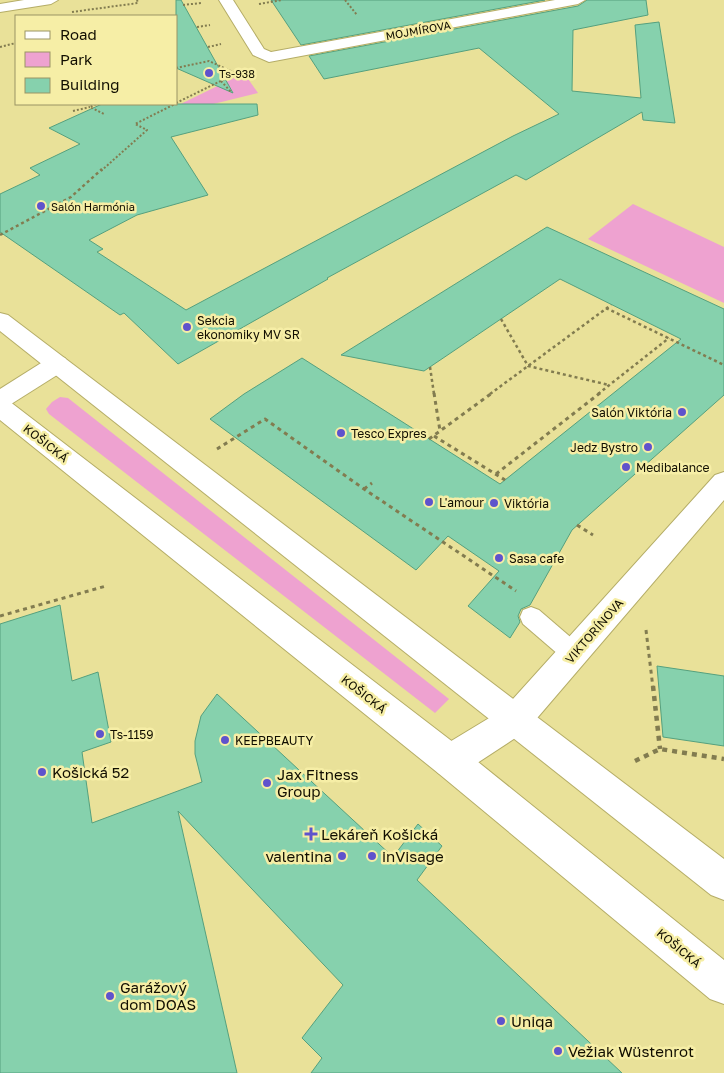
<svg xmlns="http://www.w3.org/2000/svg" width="724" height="1073" font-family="'Golos Text',sans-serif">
  <rect width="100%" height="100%" fill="#e9e199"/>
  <g fill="#eea2d0">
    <path d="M 244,73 L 258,93 L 148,120 Z"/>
    <path d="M 633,204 L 724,247 L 724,303 L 588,239 Z"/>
    <path d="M 60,397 L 68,398 L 449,699 L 435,713 L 49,414 L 46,409 L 52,402 Z"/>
  </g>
  <g fill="#86d1ad" stroke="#55a07e">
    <path d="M 176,0 L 181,0 L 233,93 L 176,68 Z"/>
    <path d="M 271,0 L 545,0 L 301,45 Z"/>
    <path d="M 587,0 L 646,0 L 648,15 L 573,30 L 572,91 L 641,98 L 635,25 L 659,22 L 675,123 L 643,120 L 642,112 L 526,180 L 516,175 L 327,278 L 328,279 L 178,364 L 124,313 L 120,315 L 0,232 L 0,194 L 40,175 L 30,168 L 80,144 L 49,128 L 102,104 L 257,104 L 258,115 L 171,137 L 208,195 L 137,215 L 89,240 L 103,249 L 97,252 L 186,310 L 513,136 L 559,114 L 479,48 L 324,79 L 309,56 L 578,6 Z"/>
    <path d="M 547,227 L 724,309 L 724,395 L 572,530 L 530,605 L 521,609 L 518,616 L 520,622 L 510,638 L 468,606 L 499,571 L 448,536 L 416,570 L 210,419 L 244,394 L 302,358 L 500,484 L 681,339 L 560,279 L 424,371 L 341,355 Z"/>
    <path d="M 60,605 L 72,681 L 98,672 L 111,742 L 82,752 L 92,823 L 202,782 L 195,754 L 195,741 L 201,716 L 217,694 L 393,857 L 418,824 L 442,846 L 417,880 L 622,1073 L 311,1073 L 322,1058 L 302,1038 L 343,985 L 178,811 L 237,1073 L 0,1073 L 0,624 Z"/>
    <path d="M 657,666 L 724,676 L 724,746 L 663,737 Z"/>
  </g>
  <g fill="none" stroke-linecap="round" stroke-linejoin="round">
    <g stroke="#b5ad67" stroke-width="2">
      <path id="lane" d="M 531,607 L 539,610 L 582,647 L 585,654 L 582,661 L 574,664 L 566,661 L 523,624 L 520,617 L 523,610 Z"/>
    </g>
    <g stroke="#b5ad67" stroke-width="2">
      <g id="street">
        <path d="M 24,0 L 58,0 L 51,4 L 0,12 L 0,4 Z"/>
        <path d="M 219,0 L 233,0 L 264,49 L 271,52 L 555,0 L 585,0 L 578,4 L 269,62 L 253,55 Z"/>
        <path d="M 57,356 L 65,358 L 69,364 L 65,370 L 8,406 L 0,409 L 0,389 L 49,358 Z"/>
        <path d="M 724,472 L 724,500 L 526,731 L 462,773 L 450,778 L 438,773 L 433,761 L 438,749 L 504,709 L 715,475 Z"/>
      </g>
    </g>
    <g stroke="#b5ad67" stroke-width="2">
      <g id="secondary">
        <path d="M 0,313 L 8,315 L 724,859 L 724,900 L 711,895 L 0,331 Z"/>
        <path d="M 0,398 L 9,401 L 462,749 L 724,960 L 724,1004 L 710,999 L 438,773 L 0,420 Z"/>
      </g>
    </g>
    <g stroke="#827c50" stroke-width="2" stroke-dasharray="2 2" stroke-linecap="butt">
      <path d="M 345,0 L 357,15"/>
      <path d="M 259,4 L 282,0"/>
      <path d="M 183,5 L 201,3"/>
      <path d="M 72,12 L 138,3 L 137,0"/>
      <path d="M 197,27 L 210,25"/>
      <path d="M 0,47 L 16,43"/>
      <path d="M 208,47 L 221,44"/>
      <path d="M 176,68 L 209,61 L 235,73"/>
      <path d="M 221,81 L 231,92"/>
      <path d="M 176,103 L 241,71"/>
      <path d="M 96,104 L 90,107 L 104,114"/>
      <path d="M 73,111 L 90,107"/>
      <path d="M 101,171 L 147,130 L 135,124 L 175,104"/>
    </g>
    <g stroke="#827c50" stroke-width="2.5" stroke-dasharray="3 3" stroke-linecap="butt">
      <path d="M 0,235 L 71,197 L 102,169"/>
      <path d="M 606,308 L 724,365"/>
      <path d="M 501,319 L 528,366 L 609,385"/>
      <path d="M 430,367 L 434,394"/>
      <path d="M 490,394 L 611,305"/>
      <path d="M 598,394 L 669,338"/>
    </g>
    <g stroke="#827c50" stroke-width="3" stroke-dasharray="4 4" stroke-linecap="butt">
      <path d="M 434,393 L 440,431"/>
      <path d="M 434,436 L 505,480"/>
      <path d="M 429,439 L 492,393"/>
      <path d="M 217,449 L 265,419 L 364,489 L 516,591"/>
      <path d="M 496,474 L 600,393"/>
      <path d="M 364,489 L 372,483"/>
      <path d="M 577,525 L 593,535"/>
      <path d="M 0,616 L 106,586"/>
      <path d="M 646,630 L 653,688"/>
    </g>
    <g stroke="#827c50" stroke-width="4.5" stroke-dasharray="5 5" stroke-linecap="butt">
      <path d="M 653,686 L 660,749"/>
      <path d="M 635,761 L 660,749 L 724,759"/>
    </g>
    <use href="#lane" fill="#fff" fill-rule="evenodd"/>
    <use href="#street" fill="#fff" fill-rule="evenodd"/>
    <use href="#secondary" fill="#fff" fill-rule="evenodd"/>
  </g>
  <g fill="#5f53cc" stroke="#f6eea6" stroke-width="2">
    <circle cx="209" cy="73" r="5"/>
    <circle cx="41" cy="206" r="5"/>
    <circle cx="187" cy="327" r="5"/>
    <circle cx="682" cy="412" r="5"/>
    <circle cx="341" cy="433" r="5"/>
    <circle cx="648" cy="447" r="5"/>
    <circle cx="626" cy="467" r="5"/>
    <circle cx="429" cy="502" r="5"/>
    <circle cx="494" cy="503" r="5"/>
    <circle cx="499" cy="558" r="5"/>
    <circle cx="100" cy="734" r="5"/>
    <circle cx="225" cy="740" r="5"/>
    <circle cx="42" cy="772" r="5"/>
    <circle cx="267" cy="783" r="5"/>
    <path d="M308.5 826.5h5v5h5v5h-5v5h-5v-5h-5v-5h5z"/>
    <circle cx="342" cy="856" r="5"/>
    <circle cx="372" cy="856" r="5"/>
    <circle cx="110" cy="996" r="5"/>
    <circle cx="501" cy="1021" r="5"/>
    <circle cx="558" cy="1051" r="5"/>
  </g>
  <g text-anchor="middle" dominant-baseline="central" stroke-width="5" stroke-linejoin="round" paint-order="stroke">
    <g font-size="11" fill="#110e00" stroke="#f6eea6">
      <text transform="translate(418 30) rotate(-10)">MOJMÍROVA</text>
    </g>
    <g font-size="11" fill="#110e00" stroke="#f6eea6" text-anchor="start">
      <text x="219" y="73">Ts-938</text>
      <text x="51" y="206">Salón Harmónia</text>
    </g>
    <g font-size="12" fill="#110e00" stroke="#f6eea6" text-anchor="start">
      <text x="197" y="320">Sekcia<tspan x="197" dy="14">ekonomiky MV SR</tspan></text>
      <text x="672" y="412" text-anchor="end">Salón Viktória</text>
      <text x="351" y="433">Tesco Expres</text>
      <text x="638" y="447" text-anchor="end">Jedz Bystro</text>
      <text x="636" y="467">Medibalance</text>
      <text x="439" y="502">L'amour</text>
      <text x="504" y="503">Viktória</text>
      <text x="509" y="558">Sasa cafe</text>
      <text x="110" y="734">Ts-1159</text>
      <text x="235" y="740">KEEPBEAUTY</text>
    </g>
    <g font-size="12" fill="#110e00" stroke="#f6eea6">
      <text transform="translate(46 443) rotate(38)">KOŠICKÁ</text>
      <text transform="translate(594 631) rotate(-49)">VIKTORÍNOVA</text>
      <text transform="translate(364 694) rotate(38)">KOŠICKÁ</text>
      <text transform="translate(679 948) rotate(40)">KOŠICKÁ</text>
    </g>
    <g font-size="15" fill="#110e00" stroke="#f6eea6" text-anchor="start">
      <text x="52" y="772">Košická 52</text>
      <text x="277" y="774">Jax Fitness<tspan x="277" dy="17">Group</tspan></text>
      <text x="321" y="834">Lekáreň Košická</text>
      <text x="332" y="856" text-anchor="end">valentina</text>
      <text x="382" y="856">inVisage</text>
      <text x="120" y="987">Garážový<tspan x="120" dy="17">dom DOAS</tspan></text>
      <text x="511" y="1021">Uniqa</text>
      <text x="568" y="1051">Vežiak Wüstenrot</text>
    </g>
  </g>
  <rect x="15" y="15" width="162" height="90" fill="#f6eea6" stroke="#9a9464"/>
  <rect x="25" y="31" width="25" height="8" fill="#ffffff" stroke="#9a9464"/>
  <text x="60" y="40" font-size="15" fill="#110e00">Road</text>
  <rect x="25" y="52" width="25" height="15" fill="#eea2d0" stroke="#9a9464"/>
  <text x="60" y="65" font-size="15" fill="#110e00">Park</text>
  <rect x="25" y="78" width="25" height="15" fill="#86d1ad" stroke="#9a9464"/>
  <text x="60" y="90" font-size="15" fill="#110e00">Building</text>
</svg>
